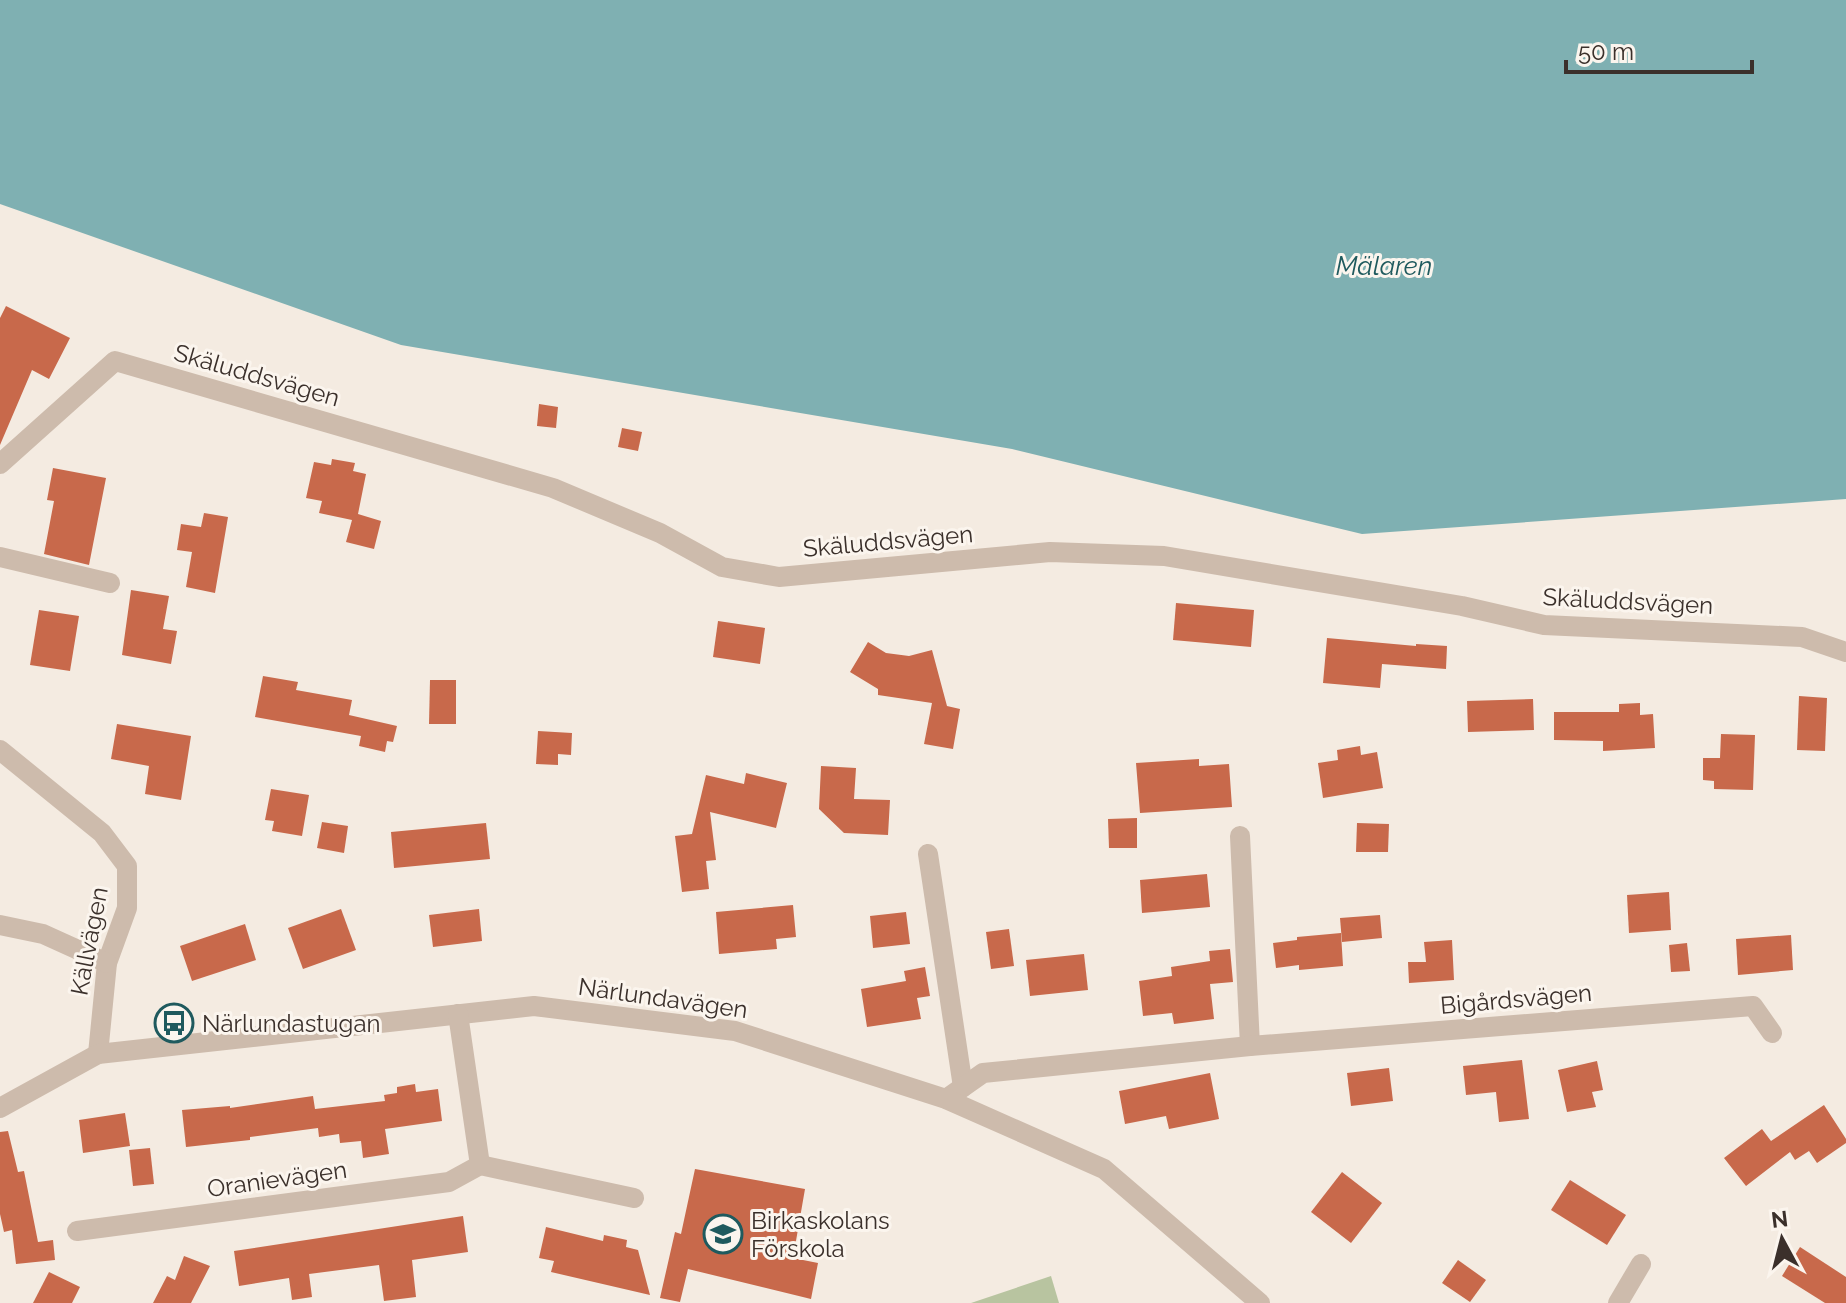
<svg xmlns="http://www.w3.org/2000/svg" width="1846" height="1303" font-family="Raleway,sans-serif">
  <rect width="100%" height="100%" fill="#f4ebe1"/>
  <path fill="#b8c4a0" d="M 1051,1276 L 1059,1303 L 971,1303 Z"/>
  <path fill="#7fb0b2" d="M 0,0 L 1846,0 L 1846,499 L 1362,534 L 1012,449 L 401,345 L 0,204 Z"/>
  <g fill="#c8694b">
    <path d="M 6,306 L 70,338 L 49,379 L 32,370 L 0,445 L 0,318 Z"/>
    <path d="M 539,404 L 558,407 L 556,428 L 537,426 Z"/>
    <path d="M 622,428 L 642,432 L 638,451 L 618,447 Z"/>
    <path d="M 332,459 L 355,463 L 353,471 L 366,474 L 358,514 L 381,521 L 374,549 L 346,542 L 352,520 L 319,513 L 322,501 L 306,498 L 314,462 L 331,465 Z"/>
    <path d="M 53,468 L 106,478 L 89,565 L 44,554 L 54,501 L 47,500 Z"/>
    <path d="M 204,513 L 228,517 L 215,593 L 186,587 L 192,552 L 177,550 L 181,524 L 201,527 Z"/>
    <path d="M 131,590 L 169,596 L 163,629 L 177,631 L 171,664 L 122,655 Z"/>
    <path d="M 1176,603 L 1254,610 L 1251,647 L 1173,640 Z"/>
    <path d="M 39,610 L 79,616 L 70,671 L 30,665 Z"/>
    <path d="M 718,621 L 765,628 L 760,664 L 713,657 Z"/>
    <path d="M 1327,638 L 1416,646 L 1416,644 L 1447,646 L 1446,669 L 1382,664 L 1380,688 L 1323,683 Z"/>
    <path d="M 868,642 L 886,653 L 909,656 L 932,650 L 947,706 L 960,709 L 953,749 L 924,744 L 932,703 L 878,695 L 878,689 L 850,672 Z"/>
    <path d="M 263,676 L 298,682 L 296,690 L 352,700 L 349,715 L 397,726 L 393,742 L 387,741 L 385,752 L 359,746 L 361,736 L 255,717 Z"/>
    <path d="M 430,680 L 456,680 L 456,724 L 429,724 Z"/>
    <path d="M 1799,696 L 1827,698 L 1825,751 L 1797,750 Z"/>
    <path d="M 1533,699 L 1534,730 L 1468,732 L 1467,701 Z"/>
    <path d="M 1640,703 L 1640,715 L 1653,714 L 1655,748 L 1603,751 L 1603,741 L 1554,740 L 1554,712 L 1619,712 L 1619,704 Z"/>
    <path d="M 117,724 L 191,736 L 181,800 L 145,794 L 149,766 L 111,759 Z"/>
    <path d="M 538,731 L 572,733 L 571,755 L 558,754 L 558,765 L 536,764 Z"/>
    <path d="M 1721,734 L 1755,735 L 1753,790 L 1714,789 L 1714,781 L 1703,780 L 1703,758 L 1720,758 Z"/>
    <path d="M 1360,746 L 1361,755 L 1377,752 L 1383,788 L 1323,798 L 1318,763 L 1338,760 L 1337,750 Z"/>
    <path d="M 1199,759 L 1199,766 L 1229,764 L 1232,807 L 1140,813 L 1136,763 Z"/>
    <path d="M 821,766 L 856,768 L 854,799 L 890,800 L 888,835 L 844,833 L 819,809 Z"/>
    <path d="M 746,773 L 787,783 L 776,828 L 710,812 L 716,860 L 706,861 L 709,889 L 682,892 L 675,836 L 692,834 L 706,775 L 744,784 Z"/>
    <path d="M 271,789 L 309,795 L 302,836 L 272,831 L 274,821 L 265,820 Z"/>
    <path d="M 1137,818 L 1137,848 L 1109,848 L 1108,819 Z"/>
    <path d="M 322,822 L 348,826 L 344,853 L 317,848 Z"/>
    <path d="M 486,823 L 490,859 L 394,868 L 391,832 Z"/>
    <path d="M 1357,823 L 1389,824 L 1388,852 L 1356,852 Z"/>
    <path d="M 1207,874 L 1210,907 L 1142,913 L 1140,880 Z"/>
    <path d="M 1669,892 L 1671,930 L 1629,933 L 1627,895 Z"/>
    <path d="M 793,905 L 796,937 L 776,939 L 777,949 L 719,954 L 716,912 Z"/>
    <path d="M 341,909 L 356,950 L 303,969 L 288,928 Z"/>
    <path d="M 479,909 L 482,941 L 433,947 L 429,915 Z"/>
    <path d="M 906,912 L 910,944 L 873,948 L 870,916 Z"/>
    <path d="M 1380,915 L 1382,938 L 1342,942 L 1340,918 Z"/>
    <path d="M 245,924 L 256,960 L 192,981 L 180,946 Z"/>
    <path d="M 1009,929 L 1014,966 L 991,969 L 986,932 Z"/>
    <path d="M 1341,933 L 1343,966 L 1299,970 L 1299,965 L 1276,968 L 1273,943 L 1297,940 L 1297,937 Z"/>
    <path d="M 1791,935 L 1793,970 L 1738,975 L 1736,939 Z"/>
    <path d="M 1452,940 L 1454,980 L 1409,983 L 1408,962 L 1426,962 L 1424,942 Z"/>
    <path d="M 1687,943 L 1690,971 L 1671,972 L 1669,945 Z"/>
    <path d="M 1230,949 L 1233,982 L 1210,984 L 1214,1019 L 1174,1024 L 1172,1013 L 1143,1016 L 1139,981 L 1172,976 L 1171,967 L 1210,961 L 1209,951 Z"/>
    <path d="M 1084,954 L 1088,990 L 1030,996 L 1026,960 Z"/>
    <path d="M 925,967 L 930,996 L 917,998 L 921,1019 L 867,1027 L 861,989 L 906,981 L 904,971 Z"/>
    <path d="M 1522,1060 L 1529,1119 L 1499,1122 L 1496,1092 L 1466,1095 L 1463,1066 Z"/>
    <path d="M 1597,1061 L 1603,1090 L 1592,1092 L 1596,1107 L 1567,1112 L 1558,1070 Z"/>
    <path d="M 1389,1068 L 1393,1101 L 1351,1106 L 1347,1073 Z"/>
    <path d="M 1210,1073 L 1219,1119 L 1169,1129 L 1166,1116 L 1125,1124 L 1119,1091 Z"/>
    <path d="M 415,1084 L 416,1092 L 438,1089 L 442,1121 L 385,1129 L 389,1154 L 363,1158 L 361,1141 L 340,1143 L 339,1134 L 319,1137 L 318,1128 L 250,1137 L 250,1140 L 186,1147 L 182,1110 L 230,1106 L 230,1108 L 313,1096 L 315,1109 L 385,1101 L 384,1095 L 397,1093 L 397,1087 Z"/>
    <path d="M 1824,1105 L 1846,1139 L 1846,1143 L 1817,1163 L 1809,1151 L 1795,1160 L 1790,1152 L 1746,1186 L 1724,1158 L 1762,1129 L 1771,1141 Z"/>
    <path d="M 125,1113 L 130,1146 L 83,1153 L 79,1120 Z"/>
    <path d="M 8,1131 L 18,1172 L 24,1171 L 38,1242 L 53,1240 L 55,1260 L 16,1264 L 12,1230 L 4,1232 L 0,1214 L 0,1132 Z"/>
    <path d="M 150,1148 L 154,1184 L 133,1186 L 129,1150 Z"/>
    <path d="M 695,1169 L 805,1189 L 793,1258 L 818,1263 L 811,1299 L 688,1269 L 680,1302 L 660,1298 L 675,1232 L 681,1234 Z"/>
    <path d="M 1342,1172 L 1382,1203 L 1351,1243 L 1311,1212 Z"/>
    <path d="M 1570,1180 L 1626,1215 L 1607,1245 L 1551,1210 Z"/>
    <path d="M 463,1216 L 468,1252 L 412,1260 L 416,1297 L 384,1301 L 379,1265 L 309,1274 L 312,1297 L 292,1300 L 289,1278 L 239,1286 L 234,1251 Z"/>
    <path d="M 546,1227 L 603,1241 L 604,1235 L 627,1240 L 626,1247 L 638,1250 L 650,1295 L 551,1272 L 554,1261 L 539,1258 Z"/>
    <path d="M 1800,1247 L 1846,1277 L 1846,1303 L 1825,1303 L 1782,1276 Z"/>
    <path d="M 184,1256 L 210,1266 L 191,1303 L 153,1303 L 167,1276 L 175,1280 Z"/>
    <path d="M 1458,1260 L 1486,1280 L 1470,1302 L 1442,1283 Z"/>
    <path d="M 49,1272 L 80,1287 L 72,1303 L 33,1303 Z"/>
  </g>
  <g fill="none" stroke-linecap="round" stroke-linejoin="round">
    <g stroke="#cdbbac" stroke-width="20">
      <path d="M 0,464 L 115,361 L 553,488 L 660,533 L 722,567 L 779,577 L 1050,552 L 1164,556 L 1462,606 L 1544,625 L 1802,637 L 1846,652"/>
      <path d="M 0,557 L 110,583"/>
      <path d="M 0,750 L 102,833 L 127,866 L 127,908 L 107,963 L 98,1054"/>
      <path d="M 1240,836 L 1250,1046"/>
      <path d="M 928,854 L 963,1087"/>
      <path d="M 0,925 L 43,934 L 107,963"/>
      <path d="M 946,1099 L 983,1073 L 1250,1046 L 1753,1006 L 1772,1033"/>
      <path d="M 0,1108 L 98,1054 L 534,1006 L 735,1031 L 946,1099 L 1104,1169 L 1260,1303"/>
      <path d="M 480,1165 L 634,1198"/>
      <path d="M 77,1231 L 449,1182 L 480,1165 L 458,1014"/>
      <path d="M 1618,1303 L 1641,1264"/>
    </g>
  </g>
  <defs>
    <g id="bus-ring" transform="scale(2)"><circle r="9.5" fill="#fbf5ee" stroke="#1f5a5e" stroke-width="1.5"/><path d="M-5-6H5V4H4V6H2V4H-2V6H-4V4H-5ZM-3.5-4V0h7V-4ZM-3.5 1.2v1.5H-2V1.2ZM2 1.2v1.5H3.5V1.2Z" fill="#1f5a5e"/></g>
    <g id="school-ring" transform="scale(2)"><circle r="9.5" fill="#fbf5ee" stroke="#1f5a5e" stroke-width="1.5"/><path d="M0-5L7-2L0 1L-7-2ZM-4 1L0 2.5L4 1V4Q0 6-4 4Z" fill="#1f5a5e"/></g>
  </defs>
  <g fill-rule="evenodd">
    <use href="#bus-ring" x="174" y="1023"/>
    <use href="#school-ring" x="723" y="1234"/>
  </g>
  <g text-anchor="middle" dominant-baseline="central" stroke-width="6" stroke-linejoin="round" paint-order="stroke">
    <g font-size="24" fill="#3b302b" stroke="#fbf5ee">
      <text transform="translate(257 375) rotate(16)">Skäluddsvägen</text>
      <text transform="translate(888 541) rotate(-5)">Skäluddsvägen</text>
      <text transform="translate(1628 601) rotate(3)">Skäluddsvägen</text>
      <text transform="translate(89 941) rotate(-79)">Källvägen</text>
      <text transform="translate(663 998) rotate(8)">Närlundavägen</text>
      <text transform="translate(1516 999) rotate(-5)">Bigårdsvägen</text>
      <text transform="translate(277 1179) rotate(-8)">Oranievägen</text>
    </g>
    <g font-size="24" fill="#3b302b" stroke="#fbf5ee" text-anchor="start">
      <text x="202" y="1023">Närlundastugan</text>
      <text x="751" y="1220">Birkaskolans<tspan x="751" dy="28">Förskola</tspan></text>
    </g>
    <g font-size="26" font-style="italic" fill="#1f5a5e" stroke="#fbf5ee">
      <text x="1384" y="266">Mälaren</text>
    </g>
  </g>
  <g transform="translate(1782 1239) rotate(353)" stroke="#fbf5ee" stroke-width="6" paint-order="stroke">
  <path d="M0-6L14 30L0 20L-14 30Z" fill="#3b302b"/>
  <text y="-12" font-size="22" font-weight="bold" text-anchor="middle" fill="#3b302b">N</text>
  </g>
  <path d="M1566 60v12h186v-12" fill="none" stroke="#3b302b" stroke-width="4"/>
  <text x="1578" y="60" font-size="24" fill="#3b302b" stroke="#fbf5ee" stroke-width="6" paint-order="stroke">50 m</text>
</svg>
